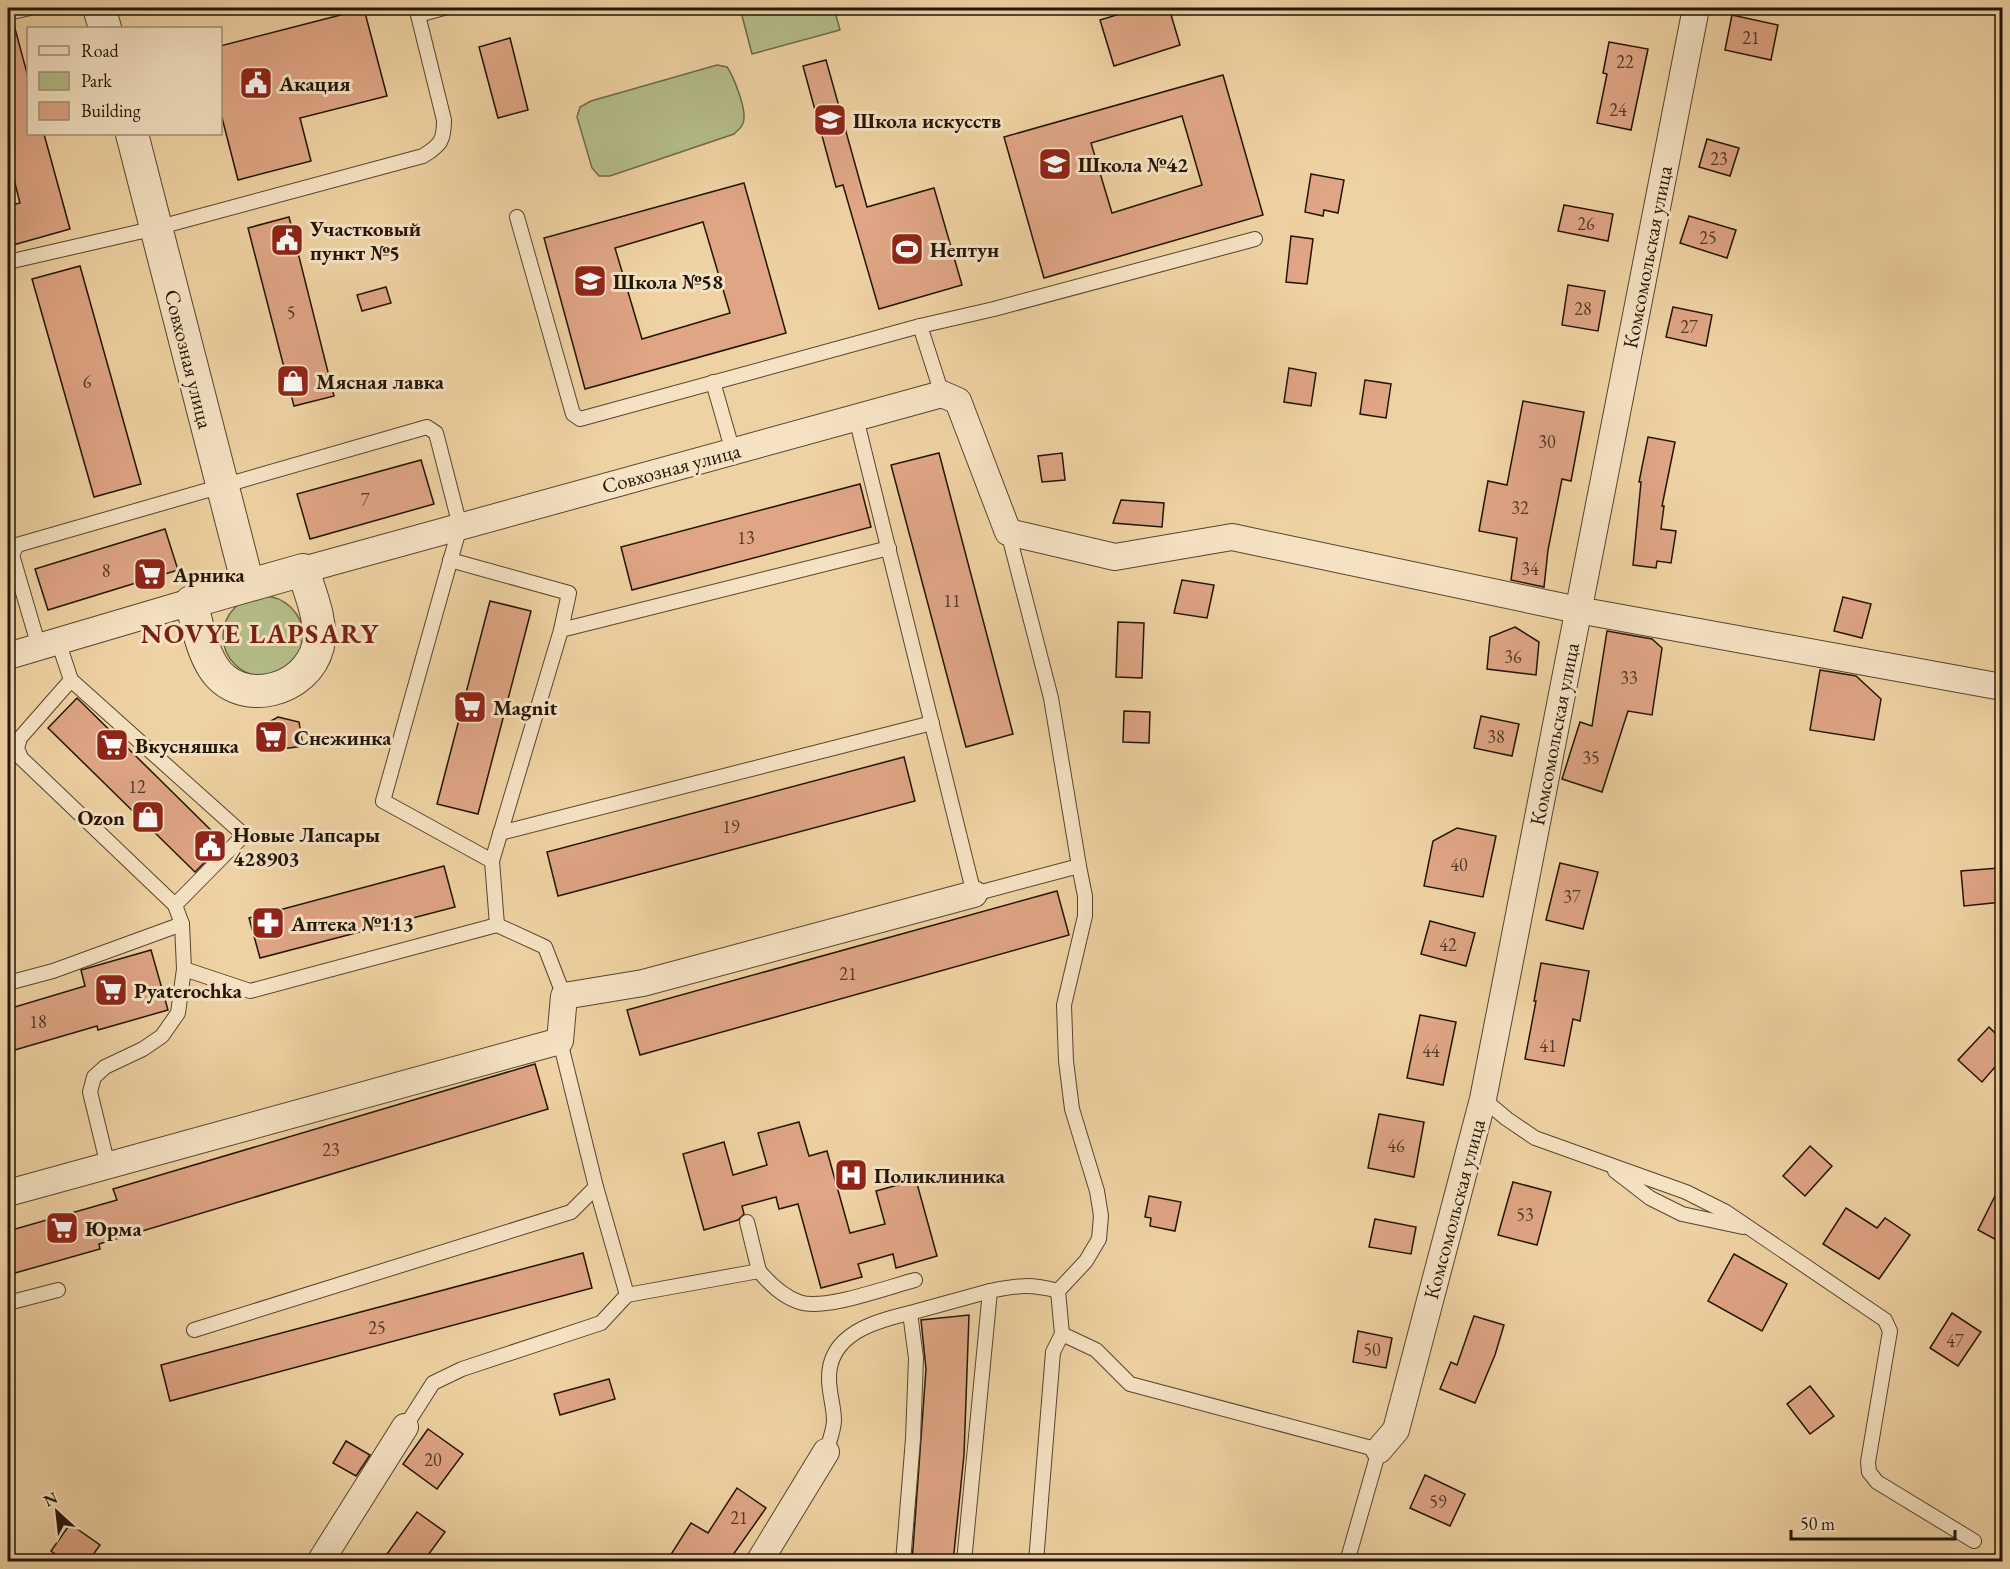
<svg xmlns="http://www.w3.org/2000/svg" width="2010" height="1569" font-family="'EB Garamond',serif">
  <rect width="100%" height="100%" fill="#efd2a3"/>
  <filter id="stains"><feTurbulence type="fractalNoise" baseFrequency=".00333" numOctaves="4"/><feColorMatrix values="0 0 0 0 .2 0 0 0 0 .09 0 0 0 0 .02 0 0 0 .5 -.17"/></filter>
  <radialGradient id="worn" r=".72"><stop offset=".6" stop-color="#630" stop-opacity="0"/><stop offset="1" stop-color="#630" stop-opacity=".3"/></radialGradient>
  <g fill="#b5bd88" stroke="#6c6948" stroke-width="1.5">
    <path d="M 740,8 L 834,8 L 840,30 L 752,54 Z"/>
    <path d="M 717,65 L 727,67 C 734,77 745,106 744,118 C 744,126 739,129 734,134 L 610,176 L 599,176 L 592,168 L 577,117 L 580,107 L 591,101 Z"/>
    <circle cx="263" cy="636" r="40"/>
  </g>
  <g fill="#dfa585" stroke="#231507" stroke-width="1.5" fill-rule="evenodd">
    <path d="M 1139,8 L 1169,8 L 1180,45 L 1114,66 L 1100,20 Z"/>
    <path d="M 364,9 L 387,96 L 300,118 L 311,161 L 238,180 L 220,110 L 220,46 Z"/>
    <path d="M 1732,15 L 1778,25 L 1771,60 L 1725,50 Z"/>
    <path d="M 13,21 L 28,77 L 28,134 L 44,134 L 70,229 L 13,245 L 8,226 L 8,206 L 20,203 L 8,156 L 8,22 Z"/>
    <path d="M 510,38 L 528,110 L 498,118 L 479,47 Z"/>
    <path d="M 1609,42 L 1648,49 L 1631,130 L 1597,123 L 1607,74 L 1603,73 Z"/>
    <path d="M 826,60 L 867,207 L 934,188 L 962,285 L 879,309 L 843,185 L 836,187 L 803,66 Z"/>
    <path d="M 1223,75 L 1263,215 L 1044,278 L 1004,137 ZM 1182,116 L 1202,185 L 1112,213 L 1091,143 Z"/>
    <path d="M 1707,139 L 1739,148 L 1730,176 L 1699,167 Z"/>
    <path d="M 1311,174 L 1344,180 L 1338,213 L 1324,210 L 1323,216 L 1305,212 Z"/>
    <path d="M 744,183 L 786,333 L 585,389 L 544,238 ZM 703,222 L 730,313 L 642,339 L 615,248 Z"/>
    <path d="M 1564,205 L 1613,214 L 1608,241 L 1558,231 Z"/>
    <path d="M 1689,216 L 1736,230 L 1727,258 L 1680,243 Z"/>
    <path d="M 289,217 L 334,396 L 294,406 L 248,228 Z"/>
    <path d="M 1291,236 L 1313,239 L 1307,284 L 1286,282 Z"/>
    <path d="M 80,266 L 141,484 L 94,497 L 32,279 Z"/>
    <path d="M 1568,285 L 1605,291 L 1598,331 L 1562,325 Z"/>
    <path d="M 386,287 L 391,303 L 362,311 L 357,295 Z"/>
    <path d="M 1673,307 L 1712,315 L 1706,346 L 1666,337 Z"/>
    <path d="M 1289,368 L 1316,373 L 1311,406 L 1284,402 Z"/>
    <path d="M 1365,380 L 1391,384 L 1386,418 L 1360,414 Z"/>
    <path d="M 1523,401 L 1584,412 L 1571,481 L 1562,479 L 1548,550 L 1544,587 L 1511,580 L 1517,538 L 1479,531 L 1488,481 L 1507,485 Z"/>
    <path d="M 1648,437 L 1675,442 L 1662,506 L 1664,506 L 1661,529 L 1676,531 L 1671,563 L 1657,561 L 1656,568 L 1633,565 L 1641,482 L 1639,482 Z"/>
    <path d="M 939,453 L 1013,734 L 966,747 L 891,465 Z"/>
    <path d="M 1062,453 L 1065,480 L 1042,482 L 1038,456 Z"/>
    <path d="M 421,460 L 434,504 L 310,539 L 297,494 Z"/>
    <path d="M 860,484 L 871,527 L 632,590 L 621,547 Z"/>
    <path d="M 1121,500 L 1164,503 L 1162,527 L 1113,523 Z"/>
    <path d="M 165,529 L 178,570 L 48,610 L 35,569 Z"/>
    <path d="M 1182,580 L 1214,585 L 1207,618 L 1174,613 Z"/>
    <path d="M 1843,597 L 1871,604 L 1862,638 L 1834,631 Z"/>
    <path d="M 490,601 L 531,611 L 478,814 L 437,804 Z"/>
    <path d="M 1118,622 L 1144,623 L 1142,678 L 1116,677 Z"/>
    <path d="M 1515,627 L 1539,642 L 1536,675 L 1487,669 L 1490,637 Z"/>
    <path d="M 1607,631 L 1652,639 L 1662,648 L 1652,715 L 1628,711 L 1602,792 L 1562,779 L 1580,722 L 1592,726 Z"/>
    <path d="M 1820,670 L 1856,676 L 1881,699 L 1874,740 L 1810,730 Z"/>
    <path d="M 77,698 L 224,843 L 195,872 L 48,728 Z"/>
    <path d="M 1124,711 L 1150,712 L 1149,743 L 1123,742 Z"/>
    <path d="M 1481,716 L 1519,724 L 1512,756 L 1474,748 Z"/>
    <path d="M 278,717 L 299,722 L 303,746 L 261,752 L 258,728 Z"/>
    <path d="M 904,757 L 915,801 L 558,896 L 547,852 Z"/>
    <path d="M 1457,828 L 1496,836 L 1483,897 L 1424,886 L 1433,841 Z"/>
    <path d="M 1560,863 L 1598,872 L 1583,929 L 1546,920 Z"/>
    <path d="M 444,866 L 455,907 L 260,958 L 249,918 Z"/>
    <path d="M 1999,868 L 2002,902 L 1964,906 L 1961,871 Z"/>
    <path d="M 1057,891 L 1069,935 L 640,1055 L 627,1010 Z"/>
    <path d="M 1430,921 L 1475,933 L 1466,966 L 1421,954 Z"/>
    <path d="M 151,950 L 168,1010 L 98,1030 L 97,1026 L 8,1052 L 8,1009 L 85,986 L 81,970 Z"/>
    <path d="M 1541,963 L 1589,971 L 1580,1021 L 1573,1019 L 1564,1066 L 1525,1059 L 1536,1001 L 1534,1001 Z"/>
    <path d="M 1420,1015 L 1456,1022 L 1443,1085 L 1407,1078 Z"/>
    <path d="M 1989,1027 L 2002,1040 L 2002,1059 L 1982,1082 L 1958,1060 Z"/>
    <path d="M 535,1064 L 548,1109 L 99,1244 L 100,1249 L 8,1275 L 8,1231 L 117,1200 L 113,1189 Z"/>
    <path d="M 1379,1114 L 1424,1122 L 1414,1177 L 1368,1168 Z"/>
    <path d="M 799,1122 L 809,1156 L 827,1151 L 850,1233 L 885,1224 L 876,1191 L 916,1180 L 937,1256 L 896,1268 L 893,1254 L 858,1264 L 862,1277 L 821,1288 L 798,1204 L 779,1209 L 776,1197 L 742,1206 L 744,1214 L 738,1220 L 704,1230 L 683,1154 L 724,1142 L 733,1175 L 767,1165 L 758,1133 Z"/>
    <path d="M 1810,1146 L 1832,1166 L 1805,1196 L 1783,1176 Z"/>
    <path d="M 1513,1182 L 1551,1192 L 1537,1245 L 1498,1235 Z"/>
    <path d="M 2002,1182 L 2002,1243 L 1978,1230 Z"/>
    <path d="M 1149,1196 L 1181,1202 L 1175,1231 L 1150,1226 L 1151,1218 L 1145,1217 Z"/>
    <path d="M 1846,1208 L 1877,1228 L 1885,1218 L 1910,1235 L 1879,1279 L 1823,1244 Z"/>
    <path d="M 1375,1219 L 1416,1227 L 1411,1254 L 1369,1247 Z"/>
    <path d="M 583,1253 L 592,1288 L 170,1401 L 161,1365 Z"/>
    <path d="M 1734,1254 L 1787,1284 L 1762,1331 L 1708,1301 Z"/>
    <path d="M 1952,1313 L 1981,1332 L 1958,1366 L 1930,1348 Z"/>
    <path d="M 969,1315 L 964,1455 L 953,1562 L 912,1562 L 926,1369 L 921,1320 Z"/>
    <path d="M 1474,1316 L 1504,1325 L 1495,1355 L 1475,1403 L 1440,1389 L 1451,1362 L 1457,1365 Z"/>
    <path d="M 1358,1331 L 1392,1338 L 1386,1368 L 1353,1362 Z"/>
    <path d="M 609,1379 L 615,1399 L 560,1415 L 554,1394 Z"/>
    <path d="M 1810,1386 L 1834,1416 L 1810,1434 L 1787,1404 Z"/>
    <path d="M 428,1429 L 463,1454 L 437,1489 L 403,1464 Z"/>
    <path d="M 346,1441 L 370,1455 L 356,1476 L 333,1463 Z"/>
    <path d="M 1425,1475 L 1465,1494 L 1450,1526 L 1410,1508 Z"/>
    <path d="M 737,1488 L 766,1508 L 728,1562 L 679,1562 L 670,1556 L 691,1523 L 708,1533 Z"/>
    <path d="M 417,1512 L 445,1532 L 423,1562 L 398,1562 L 387,1554 Z"/>
    <path d="M 70,1524 L 100,1545 L 88,1562 L 66,1562 L 51,1551 Z"/>
  </g>
  <g fill="none" stroke-linecap="round" stroke-linejoin="round">
    <g stroke="#56442e" stroke-width="16">
      <g id="service">
        <path d="M 8,13 L 30,8"/>
        <path d="M 517,217 L 573,414 L 580,419 L 920,326"/>
        <path d="M 8,262 L 156,228 L 423,156 C 441,145 444,140 444,120 L 418,15 L 444,8"/>
        <path d="M 713,382 L 733,452"/>
        <path d="M 942,394 L 920,326 L 994,309 L 1255,239"/>
        <path d="M 856,418 L 974,894 L 1079,866 L 1051,698 L 1008,532"/>
        <path d="M 450,560 L 569,593 L 561,630"/>
        <path d="M 58,641 L 71,680 L 244,835 L 175,905 L 182,924 L 184,969 L 178,1013 L 162,1036 L 143,1049 L 105,1067 L 94,1077 L 90,1092 L 108,1166"/>
        <path d="M 39,647 L 12,555 L 17,545 L 427,427 L 436,433 L 460,526 L 383,801 L 492,861 L 497,925"/>
        <path d="M 71,680 L 20,738 L 17,748 L 21,758 L 175,905"/>
        <path d="M 500,833 L 932,723"/>
        <path d="M 492,861 L 561,630 L 889,548"/>
        <path d="M 184,969 L 250,991 L 497,925 L 545,947 L 564,996"/>
        <path d="M 8,983 L 53,971 L 182,924"/>
        <path d="M 1483,1099 L 1507,1119 L 1535,1138 L 1686,1192 L 1726,1212 L 1885,1320 L 1890,1331 L 1868,1462 L 1869,1472 L 1877,1482 L 1974,1541"/>
        <path d="M 1615,1171 L 1650,1198 L 1682,1214 L 1743,1227"/>
        <path d="M 759,1271 C 770,1284 782,1296 799,1302 C 824,1311 888,1287 915,1280"/>
        <path d="M 627,1295 L 759,1271 L 747,1222"/>
        <path d="M 8,1303 L 58,1290"/>
        <path d="M 194,1330 L 571,1212 L 596,1187 L 560,1041"/>
        <path d="M 1062,1334 L 1096,1350 L 1130,1384 L 1379,1450 L 1347,1562"/>
        <path d="M 405,1427 L 433,1383 L 462,1369 L 601,1323 L 627,1295 L 596,1187"/>
        <path d="M 826,1452 C 829,1442 834,1430 834,1420 C 834,1407 829,1393 829,1379 C 828,1334 875,1321 910,1313"/>
        <path d="M 903,1562 L 913,1439 L 916,1358 L 910,1313 L 990,1291"/>
        <path d="M 964,1562 L 990,1291 C 1017,1285 1032,1284 1058,1291"/>
        <path d="M 1036,1562 L 1053,1352 L 1062,1334 L 1058,1291 L 1086,1261 L 1099,1239 L 1101,1216 L 1097,1191 L 1072,1109 L 1066,1061 L 1064,1005 L 1085,916 L 1085,896 L 1079,866"/>
      </g>
    </g>
    <g stroke="#56442e" stroke-width="28">
      <g id="minor">
        <path d="M 303,570 L 942,394 L 958,401 L 1008,532 L 1115,557 L 1232,537 L 1578,610 L 2002,687"/>
        <path d="M 8,656 L 191,602"/>
        <path d="M 8,1193 L 560,1041 L 564,996 L 643,983 L 974,894"/>
        <path d="M 1379,1450 L 1396,1430 L 1483,1099 L 1696,8"/>
        <path d="M 320,1562 L 405,1427"/>
        <path d="M 759,1562 L 826,1452"/>
      </g>
    </g>
    <g stroke="#56442e" stroke-width="34">
      <g id="tertiary">
        <path d="M 99,8 L 105,28"/>
        <path d="M 132,134 L 248,585"/>
        <path d="M 303,570 C 310,593 323,622 318,646 C 307,692 239,709 213,667 C 201,648 197,623 191,602 Z"/>
      </g>
    </g>
    <use href="#service" stroke="#f5e2c3" stroke-width="14"/>
    <use href="#minor" stroke="#f5e2c3" stroke-width="26"/>
    <use href="#tertiary" stroke="#f5e2c3" stroke-width="32"/>
  </g>
  <defs>
    <g id="civic-square" transform="scale(1.725)"><rect x="-9" y="-9" width="18" height="18" rx="4" fill="#8f2418" stroke="#f5e2c3"/><path d="M-.6-6.5H3V-4.5H.6V-3L4-1V1h2V6H-6V1h2V-1L-.6-3ZM-1.2 2.5V6h2.4V2.5Z" fill="#fff"/></g>
    <g id="school-square" transform="scale(1.725)"><rect x="-9" y="-9" width="18" height="18" rx="4" fill="#8f2418" stroke="#f5e2c3"/><path d="M0-5L7-2L0 1L-7-2ZM-4 1L0 2.5L4 1V4Q0 6-4 4Z" fill="#fff"/></g>
    <g id="stadium-square" transform="scale(1.725)"><rect x="-9" y="-9" width="18" height="18" rx="4" fill="#8f2418" stroke="#f5e2c3"/><path d="M0-5a6.5 5 0 1 0 0 10a6.5 5 0 1 0 0-10ZM-3.5-1.8h7v3.6h-7Z" fill="#fff"/></g>
    <g id="shop-square" transform="scale(1.725)"><rect x="-9" y="-9" width="18" height="18" rx="4" fill="#8f2418" stroke="#f5e2c3"/><path d="M-5-2.5h2.3a2.7 3.5 0 0 1 5.4 0H5L5.5 6h-11ZM-1.5-2.5h3a1.5 2.3 0 0 0-3 0Z" fill="#fff"/></g>
    <g id="supermarket-square" transform="scale(1.725)"><rect x="-9" y="-9" width="18" height="18" rx="4" fill="#8f2418" stroke="#f5e2c3"/><path d="M-6-5.5h2.5l.6 2H6L4.5 2H-2.5L-4.4-4H-6ZM-1.5 3.2a1.3 1.3 0 1 0 .1 0ZM3 3.2a1.3 1.3 0 1 0 .1 0Z" fill="#fff"/></g>
    <g id="pharmacy-square" transform="scale(1.725)"><rect x="-9" y="-9" width="18" height="18" rx="4" fill="#8f2418" stroke="#f5e2c3"/><path d="M-2-6h4v4h4v4h-4v4h-4v-4h-4v-4h4Z" fill="#fff"/></g>
    <g id="hospital-square" transform="scale(1.725)"><rect x="-9" y="-9" width="18" height="18" rx="4" fill="#8f2418" stroke="#f5e2c3"/><path d="M-5-5h3v3.5h4V-5h3V5h-3V1.5h-4V5h-3Z" fill="#fff"/></g>
  </defs>
  <g fill-rule="evenodd">
    <use href="#civic-square" x="256" y="83"/>
    <use href="#school-square" x="830" y="120"/>
    <use href="#school-square" x="1055" y="164"/>
    <use href="#civic-square" x="287" y="240"/>
    <use href="#stadium-square" x="907" y="249"/>
    <use href="#school-square" x="590" y="281"/>
    <use href="#shop-square" x="293" y="381"/>
    <use href="#supermarket-square" x="150" y="574"/>
    <use href="#supermarket-square" x="470" y="707"/>
    <use href="#supermarket-square" x="271" y="737"/>
    <use href="#supermarket-square" x="112" y="745"/>
    <use href="#shop-square" x="148" y="817"/>
    <use href="#civic-square" x="210" y="846"/>
    <use href="#pharmacy-square" x="268" y="923"/>
    <use href="#supermarket-square" x="111" y="990"/>
    <use href="#hospital-square" x="851" y="1175"/>
    <use href="#supermarket-square" x="62" y="1228"/>
  </g>
  <g text-anchor="middle" dominant-baseline="central" stroke-width="6" stroke-linejoin="round" paint-order="stroke">
    <g font-size="18" fill="#523926">
      <text x="1751" y="37">21</text>
      <text x="1625" y="61">22</text>
      <text x="1618" y="109">24</text>
      <text x="1719" y="158">23</text>
      <text x="1586" y="223">26</text>
      <text x="1708" y="237">25</text>
      <text x="1583" y="308">28</text>
      <text x="291" y="312">5</text>
      <text x="1689" y="326">27</text>
      <text x="87" y="381">6</text>
      <text x="1547" y="441">30</text>
      <text x="365" y="499">7</text>
      <text x="1520" y="507">32</text>
      <text x="746" y="537">13</text>
      <text x="1530" y="568">34</text>
      <text x="106" y="570">8</text>
      <text x="952" y="600">11</text>
      <text x="1513" y="656">36</text>
      <text x="1629" y="677">33</text>
      <text x="1496" y="736">38</text>
      <text x="1591" y="757">35</text>
      <text x="137" y="786">12</text>
      <text x="731" y="826">19</text>
      <text x="1459" y="864">40</text>
      <text x="1572" y="896">37</text>
      <text x="1448" y="944">42</text>
      <text x="848" y="973">21</text>
      <text x="38" y="1021">18</text>
      <text x="1548" y="1045">41</text>
      <text x="1431" y="1050">44</text>
      <text x="1396" y="1145">46</text>
      <text x="331" y="1149">23</text>
      <text x="1525" y="1214">53</text>
      <text x="377" y="1327">25</text>
      <text x="1955" y="1340">47</text>
      <text x="1372" y="1349">50</text>
      <text x="433" y="1459">20</text>
      <text x="1438" y="1501">59</text>
      <text x="739" y="1517">21</text>
    </g>
    <g font-size="21" font-weight="bold" fill="#231507" stroke="#f5e2c3" text-anchor="start">
      <text x="279" y="83">Акация</text>
      <text x="853" y="120">Школа искусств</text>
      <text x="1078" y="164">Школа №42</text>
      <text x="310" y="228">Участковый<tspan x="310" dy="24">пункт №5</tspan></text>
      <text x="930" y="249">Нептун</text>
      <text x="613" y="281">Школа №58</text>
      <text x="316" y="381">Мясная лавка</text>
      <text x="173" y="574">Арника</text>
      <text x="493" y="707">Magnit</text>
      <text x="294" y="737">Снежинка</text>
      <text x="135" y="745">Вкусняшка</text>
      <text x="125" y="817" text-anchor="end">Ozon</text>
      <text x="233" y="834">Новые Лапсары<tspan x="233" dy="24">428903</tspan></text>
      <text x="291" y="923">Аптека №113</text>
      <text x="134" y="990">Pyaterochka</text>
      <text x="874" y="1175">Поликлиника</text>
      <text x="85" y="1228">Юрма</text>
    </g>
    <g font-size="21" fill="#231507" stroke="#f5e2c3">
      <text transform="translate(1647 257) rotate(-79)">Комсомольская улица</text>
      <text transform="translate(189 359) rotate(76)">Совхозная улица</text>
      <text transform="translate(671 468) rotate(-15)">Совхозная улица</text>
      <text transform="translate(1554 734) rotate(-79)">Комсомольская улица</text>
      <text transform="translate(1454 1209) rotate(-75)">Комсомольская улица</text>
    </g>
    <g font-size="27" font-weight="bold" letter-spacing="1.5" fill="#7a1f14" stroke="#f5e2c3">
      <text x="260" y="633">NOVYE LAPSARY</text>
    </g>
  </g>
  <rect width="2010" height="1569" fill="none" stroke="#efd2a3" stroke-width="30"/>
  <rect x="9" y="9" width="1992" height="1551" fill="none" stroke="#231507" stroke-width="3"/>
  <rect x="15" y="15" width="1980" height="1539" fill="none" stroke="#231507" stroke-width="1.5"/>
  <rect x="27" y="27" width="195" height="108" fill="#f5e2c3" stroke="#a19078" stroke-width="1.5"/>
  <rect x="39" y="46" width="30" height="9" fill="#f5e2c3" stroke="#a19078" stroke-width="1.5"/>
  <text x="81" y="57" font-size="18" fill="#231507">Road</text>
  <rect x="39" y="72" width="30" height="18" fill="#b5bd88" stroke="#a19078" stroke-width="1.5"/>
  <text x="81" y="87" font-size="18" fill="#231507">Park</text>
  <rect x="39" y="102" width="30" height="18" fill="#dfa585" stroke="#a19078" stroke-width="1.5"/>
  <text x="81" y="117" font-size="18" fill="#231507">Building</text>
  <g transform="translate(57 1512) rotate(333)" stroke="#f5e2c3" stroke-width="4.5" paint-order="stroke">
  <path d="M0-4.5L10 22L0 15L-10 22Z" fill="#231507"/>
  <text y="-9" font-size="16" font-weight="bold" text-anchor="middle" fill="#231507">N</text>
  </g>
  <path d="M1791 1530v9h164v-9" fill="none" stroke="#231507" stroke-width="3"/>
  <text x="1800" y="1530" font-size="18" fill="#231507" stroke="#f5e2c3" stroke-width="4.5" paint-order="stroke">50 m</text>
  <rect width="100%" height="100%" filter="url(#stains)"/>
  <rect width="100%" height="100%" fill="url(#worn)"/>
</svg>
